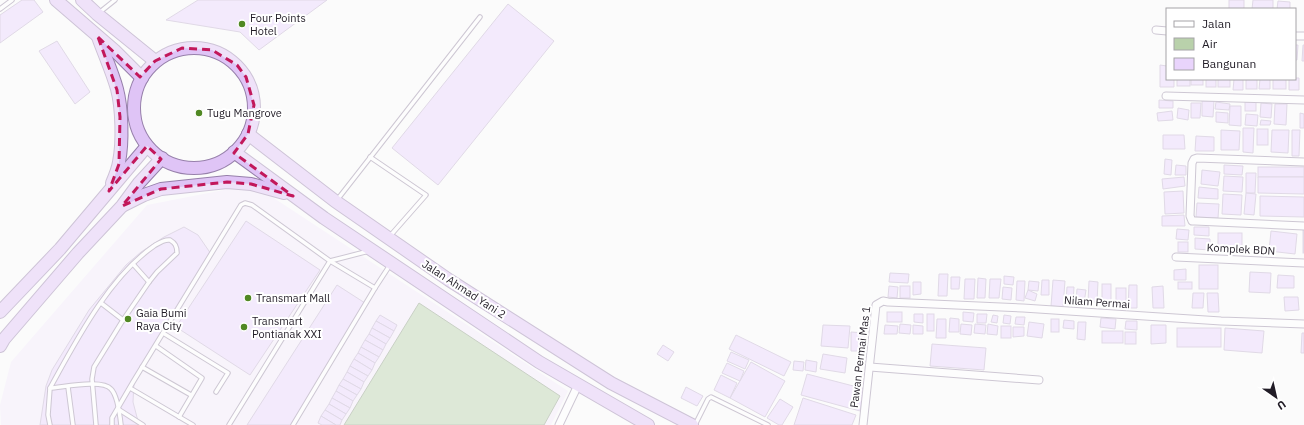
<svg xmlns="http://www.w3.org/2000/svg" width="1304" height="425" font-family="'IBM Plex Sans',sans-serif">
  <rect width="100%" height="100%" fill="#fbfbfb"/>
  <path fill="#f3ebfa" d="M 234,188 L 260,189 L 568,391 L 551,425 L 1,425 L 0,405 L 11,362 L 147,205 Z"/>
  <path fill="#b9d1ab" stroke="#8b9b83" d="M 419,303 L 560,396 L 544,425 L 344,425 Z"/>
  <g fill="#e9d4fc" stroke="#bfb0cd">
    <path d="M 22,0 L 34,0 L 43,12 L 0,43 L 0,15 Z"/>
    <path d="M 198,0 L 327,0 L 259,50 L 240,32 L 166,20 Z"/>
    <rect x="1229" y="0" width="15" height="9"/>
    <path d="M 1253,0 L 1273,0 L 1273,9 L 1252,9 Z"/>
    <path d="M 1278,1 L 1290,2 L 1290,9 L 1277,9 Z"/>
    <path d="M 508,4 L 554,41 L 438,185 L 392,148 Z"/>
    <path d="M 57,41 L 90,92 L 75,104 L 39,51 Z"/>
    <path d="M 1295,45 L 1298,45 L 1297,60 L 1295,60 Z"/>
    <path d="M 1303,45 L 1304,45 L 1304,61 L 1302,61 Z"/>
    <path d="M 1160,65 L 1167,66 L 1167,79 L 1174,79 L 1174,87 L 1160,87 Z"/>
    <path d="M 1295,78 L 1299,78 L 1299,90 L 1289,90 L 1289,79 Z"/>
    <rect x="1177" y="79" width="13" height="7"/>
    <rect x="1191" y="79" width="12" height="6"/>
    <rect x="1206" y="79" width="10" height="8"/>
    <rect x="1218" y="79" width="12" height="8"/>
    <path d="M 1234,79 L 1243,79 L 1243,90 L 1233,90 Z"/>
    <rect x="1246" y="79" width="11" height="10"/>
    <path d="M 1260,79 L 1270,79 L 1270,89 L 1259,89 Z"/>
    <rect x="1273" y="79" width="13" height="10"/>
    <path d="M 1159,100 L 1173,101 L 1173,108 L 1159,108 Z"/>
    <path d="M 1202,101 L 1214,101 L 1213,117 L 1202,116 Z"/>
    <path d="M 1216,102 L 1230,104 L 1229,110 L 1215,109 Z"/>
    <rect x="1245" y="102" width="11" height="9"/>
    <path d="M 1191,103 L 1201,103 L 1200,118 L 1191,118 Z"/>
    <path d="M 1261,103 L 1272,104 L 1271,118 L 1260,117 Z"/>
    <path d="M 1275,104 L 1287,104 L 1286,125 L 1274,124 Z"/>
    <path d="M 1230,106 L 1241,106 L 1241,126 L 1229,125 Z"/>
    <path d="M 1178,108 L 1189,110 L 1188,120 L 1177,118 Z"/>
    <path d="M 1172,111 L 1173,120 L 1158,121 L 1157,113 Z"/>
    <path d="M 1216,112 L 1228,113 L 1228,123 L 1216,122 Z"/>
    <path d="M 1300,113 L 1304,114 L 1304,128 L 1300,128 Z"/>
    <path d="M 1246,114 L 1258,115 L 1257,126 L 1245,125 Z"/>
    <path d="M 1261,120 L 1271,121 L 1270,125 L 1260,125 Z"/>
    <path d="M 1243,128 L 1254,128 L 1253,153 L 1243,152 Z"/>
    <rect x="1257" y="129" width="11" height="16"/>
    <path d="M 1221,130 L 1240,131 L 1239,150 L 1221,150 Z"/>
    <path d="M 1272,130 L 1289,130 L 1288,153 L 1271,152 Z"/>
    <path d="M 1292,130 L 1300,130 L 1299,156 L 1292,156 Z"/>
    <path d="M 1163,135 L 1184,135 L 1185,149 L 1163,149 Z"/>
    <path d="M 1196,136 L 1214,137 L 1214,151 L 1195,151 Z"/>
    <path d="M 1165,159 L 1172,160 L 1171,175 L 1164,174 Z"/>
    <path d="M 1176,165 L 1186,166 L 1186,175 L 1175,175 Z"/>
    <path d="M 1224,165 L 1243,166 L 1242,175 L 1224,174 Z"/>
    <rect x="1258" y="167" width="46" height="10"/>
    <path d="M 1202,170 L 1220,172 L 1218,186 L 1201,184 Z"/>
    <path d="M 1246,173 L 1256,173 L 1255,193 L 1246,193 Z"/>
    <path d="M 1224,176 L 1243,177 L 1242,192 L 1223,191 Z"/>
    <path d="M 1184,177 L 1185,186 L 1163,189 L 1162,179 Z"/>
    <path d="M 1258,177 L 1304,177 L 1304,194 L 1258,193 Z"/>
    <path d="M 1199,187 L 1218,189 L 1218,199 L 1198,198 Z"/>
    <path d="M 1183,191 L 1184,213 L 1165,214 L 1164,192 Z"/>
    <path d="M 1246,193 L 1256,194 L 1254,215 L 1244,214 Z"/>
    <path d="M 1223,194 L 1242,195 L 1241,215 L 1222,214 Z"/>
    <path d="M 1260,196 L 1304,197 L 1304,217 L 1260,216 Z"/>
    <path d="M 1197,203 L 1219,204 L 1218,218 L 1196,217 Z"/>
    <path d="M 1184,215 L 1185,226 L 1162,226 L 1162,216 Z"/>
    <path d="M 246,221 L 320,270 L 250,375 L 176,327 Z"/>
    <path d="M 184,227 L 198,235 L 211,254 L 134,382 L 133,402 L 139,425 L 40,425 L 46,386 L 52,370 L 89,310 L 126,265 L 141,252 L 164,237 Z"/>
    <path d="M 1194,227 L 1209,227 L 1209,236 L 1194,235 Z"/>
    <path d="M 1177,229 L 1189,230 L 1188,240 L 1176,239 Z"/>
    <rect x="1303" y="230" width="1" height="23"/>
    <path d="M 1271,231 L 1297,234 L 1295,254 L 1269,251 Z"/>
    <rect x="1218" y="233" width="24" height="17"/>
    <path d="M 1195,238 L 1210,239 L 1210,250 L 1195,249 Z"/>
    <rect x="1178" y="242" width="10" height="10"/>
    <rect x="1199" y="265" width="19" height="24"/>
    <path d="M 1186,269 L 1186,280 L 1174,280 L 1174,270 Z"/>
    <path d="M 1250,272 L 1271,273 L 1270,293 L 1249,292 Z"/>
    <path d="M 890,273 L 909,274 L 908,283 L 889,282 Z"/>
    <path d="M 939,274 L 948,274 L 947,296 L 938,296 Z"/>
    <path d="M 1278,275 L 1294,276 L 1294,288 L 1277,288 Z"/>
    <path d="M 1004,276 L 1014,277 L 1013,285 L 1004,284 Z"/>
    <path d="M 951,277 L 960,277 L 959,289 L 951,289 Z"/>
    <path d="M 978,278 L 986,279 L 985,298 L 977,298 Z"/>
    <path d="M 965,279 L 975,279 L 974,299 L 964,299 Z"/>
    <path d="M 990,279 L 1001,279 L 999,298 L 989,298 Z"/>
    <path d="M 1042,280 L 1049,280 L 1049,295 L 1041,295 Z"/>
    <path d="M 1053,280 L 1065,281 L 1063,307 L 1051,306 Z"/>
    <path d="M 1017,281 L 1025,281 L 1024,301 L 1016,300 Z"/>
    <path d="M 1029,281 L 1039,282 L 1038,291 L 1028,290 Z"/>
    <path d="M 1089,281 L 1098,282 L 1097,302 L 1088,302 Z"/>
    <path d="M 913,282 L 921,282 L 921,294 L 913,295 Z"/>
    <rect x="1178" y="282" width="14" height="7"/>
    <rect x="1102" y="284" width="9" height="21"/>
    <path d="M 337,285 L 365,303 L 293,425 L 247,425 Z"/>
    <path d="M 1129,285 L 1137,285 L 1137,308 L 1128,308 Z"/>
    <path d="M 889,286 L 898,287 L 897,298 L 888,297 Z"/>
    <rect x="900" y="286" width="10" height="12"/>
    <path d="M 1163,286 L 1164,308 L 1153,308 L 1152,287 Z"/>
    <path d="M 1003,287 L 1012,288 L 1011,300 L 1002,299 Z"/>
    <path d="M 1067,287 L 1074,287 L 1073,303 L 1066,302 Z"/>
    <rect x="1116" y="288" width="10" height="18"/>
    <path d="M 1077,289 L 1086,290 L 1084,303 L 1076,303 Z"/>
    <path d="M 1028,290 L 1037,294 L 1035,301 L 1025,298 Z"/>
    <path d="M 1193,293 L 1204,293 L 1203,308 L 1192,308 Z"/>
    <path d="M 1207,293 L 1218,293 L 1219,312 L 1208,312 Z"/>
    <path d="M 1284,297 L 1298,297 L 1299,310 L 1285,311 Z"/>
    <rect x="887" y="312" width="15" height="10"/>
    <path d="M 963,312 L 974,313 L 973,322 L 963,321 Z"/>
    <path d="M 914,314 L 923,314 L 923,323 L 914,322 Z"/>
    <rect x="927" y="314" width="7" height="17"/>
    <path d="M 977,314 L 987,314 L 986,323 L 977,323 Z"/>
    <path d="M 380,315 L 397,325 L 394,331 L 376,321 Z"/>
    <path d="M 993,315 L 998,316 L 997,323 L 991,322 Z"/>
    <path d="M 1004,315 L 1011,316 L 1010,324 L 1003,323 Z"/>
    <path d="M 1016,317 L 1025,317 L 1024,325 L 1015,324 Z"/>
    <path d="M 950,318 L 959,319 L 959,332 L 949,332 Z"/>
    <path d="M 1101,318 L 1116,319 L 1115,329 L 1100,327 Z"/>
    <path d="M 937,319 L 946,319 L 946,338 L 936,338 Z"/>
    <rect x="1051" y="319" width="8" height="13"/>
    <path d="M 1064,320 L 1074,321 L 1074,329 L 1063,328 Z"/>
    <path d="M 376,321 L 394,331 L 390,338 L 372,328 Z"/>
    <path d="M 1126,321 L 1137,321 L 1137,330 L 1125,329 Z"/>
    <path d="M 1029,322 L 1044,324 L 1042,338 L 1027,336 Z"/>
    <path d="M 1078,322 L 1086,322 L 1085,340 L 1077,339 Z"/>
    <path d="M 900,324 L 911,325 L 910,334 L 899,333 Z"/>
    <path d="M 961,324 L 972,325 L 971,335 L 960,334 Z"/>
    <path d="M 975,324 L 986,325 L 985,334 L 974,333 Z"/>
    <path d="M 988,324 L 998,326 L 997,335 L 987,334 Z"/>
    <path d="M 823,325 L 850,326 L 848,348 L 821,346 Z"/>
    <path d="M 885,325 L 898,326 L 897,334 L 884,334 Z"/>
    <path d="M 913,325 L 923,326 L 923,334 L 913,334 Z"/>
    <path d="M 1151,325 L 1166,325 L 1166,343 L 1151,344 Z"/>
    <rect x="1001" y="326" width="10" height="12"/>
    <path d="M 1013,327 L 1024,327 L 1024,336 L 1013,337 Z"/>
    <path d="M 372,328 L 390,338 L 386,344 L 369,334 Z"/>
    <rect x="1177" y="328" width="44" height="19"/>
    <path d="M 1225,328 L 1264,331 L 1262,353 L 1224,350 Z"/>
    <rect x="1102" y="331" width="21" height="12"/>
    <path d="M 851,332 L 865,333 L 864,351 L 851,351 Z"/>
    <rect x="1125" y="332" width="11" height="12"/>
    <path d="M 1302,333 L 1304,333 L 1304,353 L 1301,353 Z"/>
    <path d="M 369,334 L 386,344 L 383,350 L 365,340 Z"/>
    <path d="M 736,335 L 791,362 L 784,376 L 729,349 Z"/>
    <path d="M 365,340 L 383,350 L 379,357 L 361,347 Z"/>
    <path d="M 932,344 L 986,348 L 984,370 L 930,366 Z"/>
    <path d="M 663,345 L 674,352 L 668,361 L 657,354 Z"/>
    <path d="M 361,347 L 379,357 L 375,363 L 358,353 Z"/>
    <path d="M 731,352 L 749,360 L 745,369 L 727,361 Z"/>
    <path d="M 358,353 L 375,363 L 372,370 L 354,359 Z"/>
    <path d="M 823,354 L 847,358 L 845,373 L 820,369 Z"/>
    <path d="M 354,359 L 372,370 L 368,376 L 350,366 Z"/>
    <path d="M 806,360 L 817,362 L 816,372 L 805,370 Z"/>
    <path d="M 794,361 L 804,362 L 803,371 L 793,370 Z"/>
    <path d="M 751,362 L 785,381 L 765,417 L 730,398 Z"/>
    <path d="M 727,363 L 744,371 L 740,381 L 722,373 Z"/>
    <path d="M 350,366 L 368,376 L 364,382 L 347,372 Z"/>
    <path d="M 347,372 L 364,382 L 361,389 L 343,379 Z"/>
    <path d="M 807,374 L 865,389 L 860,411 L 801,395 Z"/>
    <path d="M 721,375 L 737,383 L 730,398 L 714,390 Z"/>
    <path d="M 343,379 L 361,389 L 357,395 L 339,385 Z"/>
    <path d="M 339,385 L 357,395 L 353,401 L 336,391 Z"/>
    <path d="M 686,387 L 703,396 L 697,406 L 681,398 Z"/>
    <path d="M 336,391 L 353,401 L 350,408 L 332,398 Z"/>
    <path d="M 332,398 L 350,408 L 346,414 L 329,404 Z"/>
    <path d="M 803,398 L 856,415 L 852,425 L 794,425 Z"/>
    <path d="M 780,399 L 793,407 L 782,425 L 779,425 L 767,418 Z"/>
    <path d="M 329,404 L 346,414 L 342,420 L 325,410 Z"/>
    <path d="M 325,410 L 342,420 L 340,425 L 336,425 L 321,416 Z"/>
    <path d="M 321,416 L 336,425 L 322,425 L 318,423 Z"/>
  </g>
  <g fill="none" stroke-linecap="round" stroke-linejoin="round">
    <g stroke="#9688a3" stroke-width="5.5">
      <g id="service">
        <path d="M 0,9 L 12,0"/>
        <path d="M 100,12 L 115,0"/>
        <path d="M 370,157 L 426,195 L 390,236"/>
        <path d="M 337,200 L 480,17"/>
        <path d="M 133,264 L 149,282"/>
        <path d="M 101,303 L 123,320"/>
        <path d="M 163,333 L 228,373 L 216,392"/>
        <path d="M 156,346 L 202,378 L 179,417"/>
        <path d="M 142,367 L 191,395"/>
        <path d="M 68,387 L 73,425"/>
        <path d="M 50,388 C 76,341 109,277 154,246 C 159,243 164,239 170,240 C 175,243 177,246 177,253 L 157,272 L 149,282 L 123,320 L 94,367 L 92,379 L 96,425"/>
        <path d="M 130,388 L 193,425"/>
        <path d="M 118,409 L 143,425"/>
        <path d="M 50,425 L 48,415 L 50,388 C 64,387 103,379 111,389 C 117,395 120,416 121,425"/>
        <path d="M 112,425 L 112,418 L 133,382 L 241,205 L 245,203 L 252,205 L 330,261 L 375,288"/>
        <path d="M 229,425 L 330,261 L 369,251"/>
        <path d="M 293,425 L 375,288 L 390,265"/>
        <path d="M 695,425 L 708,399 L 711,397 L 768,425"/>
      </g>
    </g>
    <g stroke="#9688a3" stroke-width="9">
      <g id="minor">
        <path d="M 1156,30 L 1167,31"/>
        <path d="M 1295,36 L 1304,36"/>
        <path d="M 1166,96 L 1304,100"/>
        <path d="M 1304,162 L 1197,158 L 1194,159 L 1192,163 L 1190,216 L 1192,221 L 1195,221 L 1304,226"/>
        <path d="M 1176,257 L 1304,263"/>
        <path d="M 870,367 L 1039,380"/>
        <path d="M 559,425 L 578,385"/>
        <path d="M 863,425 L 876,305 L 883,301 L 888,302 L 1023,308 L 1221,321 L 1304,324"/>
      </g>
    </g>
    <g stroke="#9780ab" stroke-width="14">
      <g id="trunk">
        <path d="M 56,0 L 114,50 L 142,78"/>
        <path d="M 82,0 L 97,14 L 155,61"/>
        <path d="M 98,37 C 104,54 112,71 117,89 C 122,108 123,142 119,162 C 118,169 115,176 112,183"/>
        <circle cx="194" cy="108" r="60"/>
        <path d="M 248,134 L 335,201 L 449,280 L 611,383 L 692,425"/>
        <path d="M 234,152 L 324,218 L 539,362 L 648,425"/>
        <path d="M 124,205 L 144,195 L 161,189 L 227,182 L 251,184 L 284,193"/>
        <path d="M 0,312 L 60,249 L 147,146"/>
        <path d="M 0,346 L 4,339 L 78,253 L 122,206 L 139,183 L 162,158"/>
      </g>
    </g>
    <use href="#service" stroke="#fff" stroke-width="3.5"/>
    <use href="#minor" stroke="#fff" stroke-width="7"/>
    <use href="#trunk" stroke="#dfc4f6" stroke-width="12"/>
  </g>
  <path d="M0 0H1304V425H0ZM 98,37 L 140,77 L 155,61 L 182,48 L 212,50 L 237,65 L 246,77 L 254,105 L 248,134 L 234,153 L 293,196 L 251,184 L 227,182 L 161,189 L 122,206 L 161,159 L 147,146 L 109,191 L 119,164 L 120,117 L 117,90 Z" fill="#fbfbfb" fill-opacity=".55" fill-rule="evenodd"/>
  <path fill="none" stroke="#c2185b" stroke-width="3" stroke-dasharray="8 5" stroke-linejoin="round" d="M 98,37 L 140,77 L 155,61 L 182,48 L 212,50 L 237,65 L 246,77 L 254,105 L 248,134 L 234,153 L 293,196 L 251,184 L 227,182 L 161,189 L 122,206 L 161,159 L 147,146 L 109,191 L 119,164 L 120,117 L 117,90 Z"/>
  <g fill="#508823" stroke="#fff" stroke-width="1.5">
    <circle cx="242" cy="24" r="4"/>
    <circle cx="199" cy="113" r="4"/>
    <circle cx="248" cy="298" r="4"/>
    <circle cx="128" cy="319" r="4"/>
    <circle cx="244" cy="327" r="4"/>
  </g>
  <g text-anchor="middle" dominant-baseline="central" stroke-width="4" stroke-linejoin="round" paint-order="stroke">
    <g font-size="11" fill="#211c26" stroke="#fff" text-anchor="start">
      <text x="250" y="18">Four Points<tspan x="250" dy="13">Hotel</tspan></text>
      <text x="207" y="113">Tugu Mangrove</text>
      <text x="256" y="298">Transmart Mall</text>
      <text x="136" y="313">Gaia Bumi<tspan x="136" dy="13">Raya City</tspan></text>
      <text x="252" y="321">Transmart<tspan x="252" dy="13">Pontianak XXI</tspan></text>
    </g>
    <g font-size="11" fill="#211c26" stroke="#fff">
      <text transform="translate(1241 249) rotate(3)">Komplek BDN</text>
      <text transform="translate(464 289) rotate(33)">Jalan Ahmad Yani 2</text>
      <text transform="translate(1097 302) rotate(4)">Nilam Permai</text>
      <text transform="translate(860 357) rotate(-83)">Pawan Permai Mas 1</text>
    </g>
  </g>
  <rect x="1166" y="8" width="130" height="72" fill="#ffffff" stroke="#a6a4a8"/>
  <rect x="1174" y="21" width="20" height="6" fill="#ffffff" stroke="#a6a4a8"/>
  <text x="1202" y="28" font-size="12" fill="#211c26">Jalan</text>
  <rect x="1174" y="38" width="20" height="12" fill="#b9d1ab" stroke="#a6a4a8"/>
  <text x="1202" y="48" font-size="12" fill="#211c26">Air</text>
  <rect x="1174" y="58" width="20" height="12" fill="#e9d4fc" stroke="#a6a4a8"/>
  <text x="1202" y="68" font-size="12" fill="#211c26">Bangunan</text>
  <g transform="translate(1276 397) rotate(146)" stroke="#ffffff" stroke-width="3" paint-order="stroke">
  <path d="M0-3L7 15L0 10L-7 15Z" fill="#211c26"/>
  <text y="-6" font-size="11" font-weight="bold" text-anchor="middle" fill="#211c26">U</text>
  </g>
</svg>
